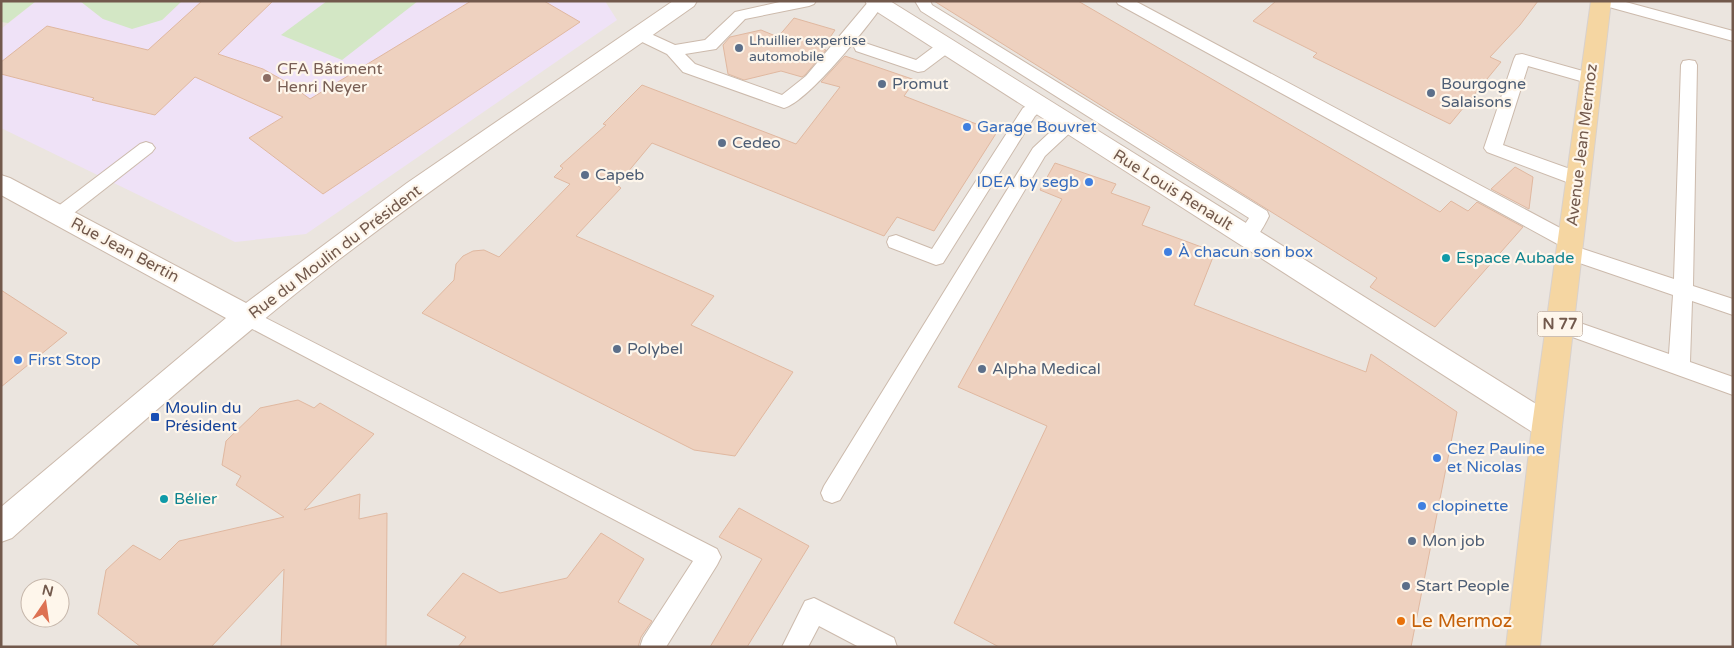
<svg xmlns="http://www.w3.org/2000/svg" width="1734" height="648" font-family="'Varela Round',sans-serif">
  <rect width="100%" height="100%" fill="#fbf2e5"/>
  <path fill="#ebe5df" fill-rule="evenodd" d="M 1,1 L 1733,1 L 1733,647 L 1,647 ZM 30,588 L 60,588 L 60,618 L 30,618 Z"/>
  <path fill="#efe2f7" d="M 36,1 L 80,1 L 103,19 L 162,20 L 182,1 L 605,1 L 617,20 L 306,234 L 235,242 L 1,128 L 1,29 Z"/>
  <g fill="#d3e7c5">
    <path d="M 1,1 L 36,1 L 8,23 L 1,22 Z"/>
    <path d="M 80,1 L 182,1 L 162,20 L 132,29 L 103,19 Z"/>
    <path d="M 327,1 L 418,1 L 342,60 L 281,35 Z"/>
  </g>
  <g fill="#eed1bf" stroke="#e0b8a0">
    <path d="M 202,1 L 273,1 L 218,54 L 263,69 L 288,83 L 310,99 L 471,1 L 544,1 L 580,22 L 323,194 L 249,138 L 283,117 L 195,77 L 155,115 L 92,100 L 94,98 L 1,74 L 1,62 L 47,26 L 148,50 Z"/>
    <path d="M 934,1 L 1078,1 L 1440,212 L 1451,201 L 1468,211 L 1477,202 L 1523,227 L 1435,327 L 1370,287 L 1377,278 Z"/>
    <path d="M 1276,1 L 1538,1 L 1520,25 L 1490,57 L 1501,62 L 1450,124 L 1313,57 L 1317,53 L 1253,21 Z"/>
    <path d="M 794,18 L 835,30 L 822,49 L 826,50 L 805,75 L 802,77 L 781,71 L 744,80 L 728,74 L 723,45 L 730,37 L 761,30 L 778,37 Z"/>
    <path d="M 845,56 L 915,80 L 904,96 L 997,132 L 934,231 L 897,217 L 884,236 L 652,143 L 617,185 L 621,188 L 576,236 L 714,296 L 691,325 L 793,372 L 735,456 L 694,450 L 422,313 L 454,280 L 456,264 L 463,256 L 473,251 L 484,250 L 499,257 L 570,184 L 554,177 L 563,168 L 560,166 L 606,125 L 603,124 L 642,85 L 796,144 L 840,87 L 821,82 Z"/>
    <path d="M 1055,163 L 1116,184 L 1111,193 L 1150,207 L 1142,225 L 1215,252 L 1194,305 L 1366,372 L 1371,354 L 1457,412 L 1411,647 L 999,647 L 954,623 L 1047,426 L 958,387 L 1062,199 L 1040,190 Z"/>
    <path d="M 1515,167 L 1533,177 L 1529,209 L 1491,189 Z"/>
    <path d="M 1,290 L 67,333 L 1,387 Z"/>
    <path d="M 298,400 L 314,408 L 320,403 L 374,434 L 304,510 L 360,494 L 359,519 L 387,513 L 386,647 L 281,647 L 284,569 L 211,647 L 141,647 L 98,614 L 106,570 L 133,545 L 160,560 L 179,541 L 284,517 L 236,485 L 241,476 L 222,465 L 226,441 L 260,408 Z"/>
    <path d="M 739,508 L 809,546 L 747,647 L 710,647 L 762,559 L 719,537 Z"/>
    <path d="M 601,533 L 644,559 L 618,602 L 652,621 L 641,637 L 638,647 L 458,647 L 466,637 L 427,615 L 463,573 L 500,593 L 567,578 Z"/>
  </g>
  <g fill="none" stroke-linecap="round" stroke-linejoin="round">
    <g stroke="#ccbaac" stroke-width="2">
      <g id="lane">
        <path d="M 784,1 L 816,1 L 814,4 L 809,6 L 745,19 L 716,49 L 685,54 L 695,64 L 782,95 L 806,76 L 869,1 L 885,2 C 869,25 809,101 784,108 L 683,72 L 667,54 L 634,38 L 632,34 L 634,30 L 640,29 L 675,45 L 705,40 L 735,12 Z"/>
        <path d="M 915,1 L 930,1 L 932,5 L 1267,211 L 1269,216 C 1263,228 1255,246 1239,241 L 1237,236 L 1249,218 L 921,11 Z"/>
        <path d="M 1116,1 L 1135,1 L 1577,237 L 1579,242 L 1577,247 L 1674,279 L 1681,65 L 1683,61 L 1689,60 L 1695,61 L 1697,65 L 1693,286 L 1733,299 L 1733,315 L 1692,301 L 1690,362 L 1733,377 L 1733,395 L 1553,330 L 1550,324 L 1553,318 L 1560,316 L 1669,354 L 1673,295 L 1562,257 L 1560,252 L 1563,247 L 1118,4 Z"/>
        <path d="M 1596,1 L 1622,1 L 1733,31 L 1733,41 L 1598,4 Z"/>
        <path d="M 946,41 L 952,42 L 954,46 L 952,50 L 924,71 L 918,72 L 856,51 L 854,47 L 856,43 L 862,42 L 916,60 L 940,42 Z"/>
        <path d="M 1522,54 L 1597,75 L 1599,79 L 1597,83 L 1591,84 L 1528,66 L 1503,145 L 1584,174 L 1587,179 L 1584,184 L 1578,186 L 1572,184 L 1487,152 L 1484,148 L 1514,59 L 1516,55 Z"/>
        <path d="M 1039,99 L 1045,101 L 1047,105 L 1035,116 L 943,263 L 936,265 L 889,247 L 887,242 L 889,237 L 896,235 L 932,249 L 1023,108 Z"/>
        <path d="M 1069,118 L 1075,120 L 1078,124 L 1075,128 L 1045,156 L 840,500 L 832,503 L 824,500 L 821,493 L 824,486 L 1033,148 L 1063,120 Z"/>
        <path d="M 146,142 L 152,144 L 155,148 L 152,152 L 65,220 L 59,222 L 53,220 L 50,215 L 53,210 L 140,144 Z"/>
        <path d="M 248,309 L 717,549 L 721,557 L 717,565 L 666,647 L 640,647 L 643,638 L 693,561 L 241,323 L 238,317 L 241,311 Z"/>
        <path d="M 814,598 L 894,638 L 897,647 L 859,647 L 819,626 L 808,647 L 782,647 L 805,601 Z"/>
      </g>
    </g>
    <g stroke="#ccbaac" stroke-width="2">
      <g id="street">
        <path d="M 673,1 L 697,1 L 694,6 C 575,90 453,172 337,261 C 225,348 118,443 12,538 L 1,542 L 1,507 L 226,318 L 1,195 L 1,175 L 10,178 L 246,303 L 407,183 Z"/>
        <path d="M 865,1 L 890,1 L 1557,417 L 1562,426 L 1557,435 L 1547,439 L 1537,435 L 868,6 Z"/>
      </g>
    </g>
    <g stroke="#d8d1cd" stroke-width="2">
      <path id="primary" d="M 1591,1 L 1611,1 L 1562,426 L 1540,647 L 1506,647 L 1532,426 Z"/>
    </g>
    <use href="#lane" fill="#fff" fill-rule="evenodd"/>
    <use href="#street" fill="#fff" fill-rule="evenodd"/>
    <use href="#primary" fill="#f5d6a2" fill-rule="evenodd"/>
  </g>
  <g fill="#5c6f8a" stroke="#fef6eb" stroke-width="2">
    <circle cx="739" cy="48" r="5"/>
    <circle cx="882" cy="84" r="5"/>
    <circle cx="1431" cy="93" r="5"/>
    <circle cx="722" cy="143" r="5"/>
    <circle cx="585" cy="175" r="5"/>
    <circle cx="617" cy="349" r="5"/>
    <circle cx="982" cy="369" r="5"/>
    <circle cx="1412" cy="541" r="5"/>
    <circle cx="1406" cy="586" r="5"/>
  </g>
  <circle fill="#8d6e63" stroke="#fef6eb" stroke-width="2" cx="267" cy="78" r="5"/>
  <g fill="#3f7fe0" stroke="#fef6eb" stroke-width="2">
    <circle cx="967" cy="127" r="5"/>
    <circle cx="1089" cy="182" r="5"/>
    <circle cx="1168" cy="252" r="5"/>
    <circle cx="18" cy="360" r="5"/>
    <circle cx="1437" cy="458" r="5"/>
    <circle cx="1422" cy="506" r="5"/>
  </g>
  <g fill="#0f9aa8" stroke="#fef6eb" stroke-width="2">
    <circle cx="1446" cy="258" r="5"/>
    <circle cx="164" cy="499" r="5"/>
  </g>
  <rect fill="#1a4fb4" stroke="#fef6eb" stroke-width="2" x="150" y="412" width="10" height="10" rx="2.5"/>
  <circle fill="#e8710a" stroke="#fef6eb" stroke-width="2" cx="1401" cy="621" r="5"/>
  <g text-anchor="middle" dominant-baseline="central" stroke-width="4.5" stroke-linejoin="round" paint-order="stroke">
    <g font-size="14" fill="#4e5e75" stroke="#fef6eb" text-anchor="start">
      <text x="749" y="40">Lhuillier expertise<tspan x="749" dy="16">automobile</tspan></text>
    </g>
    <rect fill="#fef6eb" stroke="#9c887c" stroke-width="1" x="1537.5" y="311.5" width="45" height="25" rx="4"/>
    <g font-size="15" font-weight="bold" fill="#72594c">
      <text x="1560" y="324">N 77</text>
    </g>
    <g font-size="16" fill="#785e54" stroke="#fef6eb" text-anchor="start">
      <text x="277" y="69">CFA Bâtiment<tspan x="277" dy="18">Henri Neyer</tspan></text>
    </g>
    <g font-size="16" fill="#4e5e75" stroke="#fef6eb" text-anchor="start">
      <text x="892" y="84">Promut</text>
      <text x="1441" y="84">Bourgogne<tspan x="1441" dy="18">Salaisons</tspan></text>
      <text x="732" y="143">Cedeo</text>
      <text x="595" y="175">Capeb</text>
      <text x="627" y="349">Polybel</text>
      <text x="992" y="369">Alpha Medical</text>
      <text x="1422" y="541">Mon job</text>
      <text x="1416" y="586">Start People</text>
    </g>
    <g font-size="16" fill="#366cbe" stroke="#fef6eb" text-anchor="start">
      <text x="977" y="127">Garage Bouvret</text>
      <text x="1079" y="182" text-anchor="end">IDEA by segb</text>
      <text x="1178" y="252">À chacun son box</text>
      <text x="28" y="360">First Stop</text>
      <text x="1447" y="449">Chez Pauline<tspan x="1447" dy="18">et Nicolas</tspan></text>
      <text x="1432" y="506">clopinette</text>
    </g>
    <g font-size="16" fill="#72594c" stroke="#fef6eb">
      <text transform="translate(1582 145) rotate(-83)">Avenue Jean Mermoz</text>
      <text transform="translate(1173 190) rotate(32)">Rue Louis Renault</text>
      <text transform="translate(125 250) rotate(28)">Rue Jean Bertin</text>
      <text transform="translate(335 252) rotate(-37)">Rue du Moulin du Président</text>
    </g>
    <g font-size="16" fill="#0d838f" stroke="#fef6eb" text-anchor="start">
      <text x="1456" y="258">Espace Aubade</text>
      <text x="174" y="499">Bélier</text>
    </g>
    <g font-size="16" fill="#164399" stroke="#fef6eb" text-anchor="start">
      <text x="165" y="408">Moulin du<tspan x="165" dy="18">Président</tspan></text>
    </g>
    <g font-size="19" fill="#c56008" stroke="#fef6eb" text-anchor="start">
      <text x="1411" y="621">Le Mermoz</text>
    </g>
  </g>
  <rect width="1734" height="648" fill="none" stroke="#72594c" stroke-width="5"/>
  <g transform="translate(45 603) rotate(13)"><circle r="24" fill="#fef6eb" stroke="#c6b7ab"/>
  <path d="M0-4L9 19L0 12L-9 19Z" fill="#dd7152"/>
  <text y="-8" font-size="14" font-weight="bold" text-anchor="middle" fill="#72594c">N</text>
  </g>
</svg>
